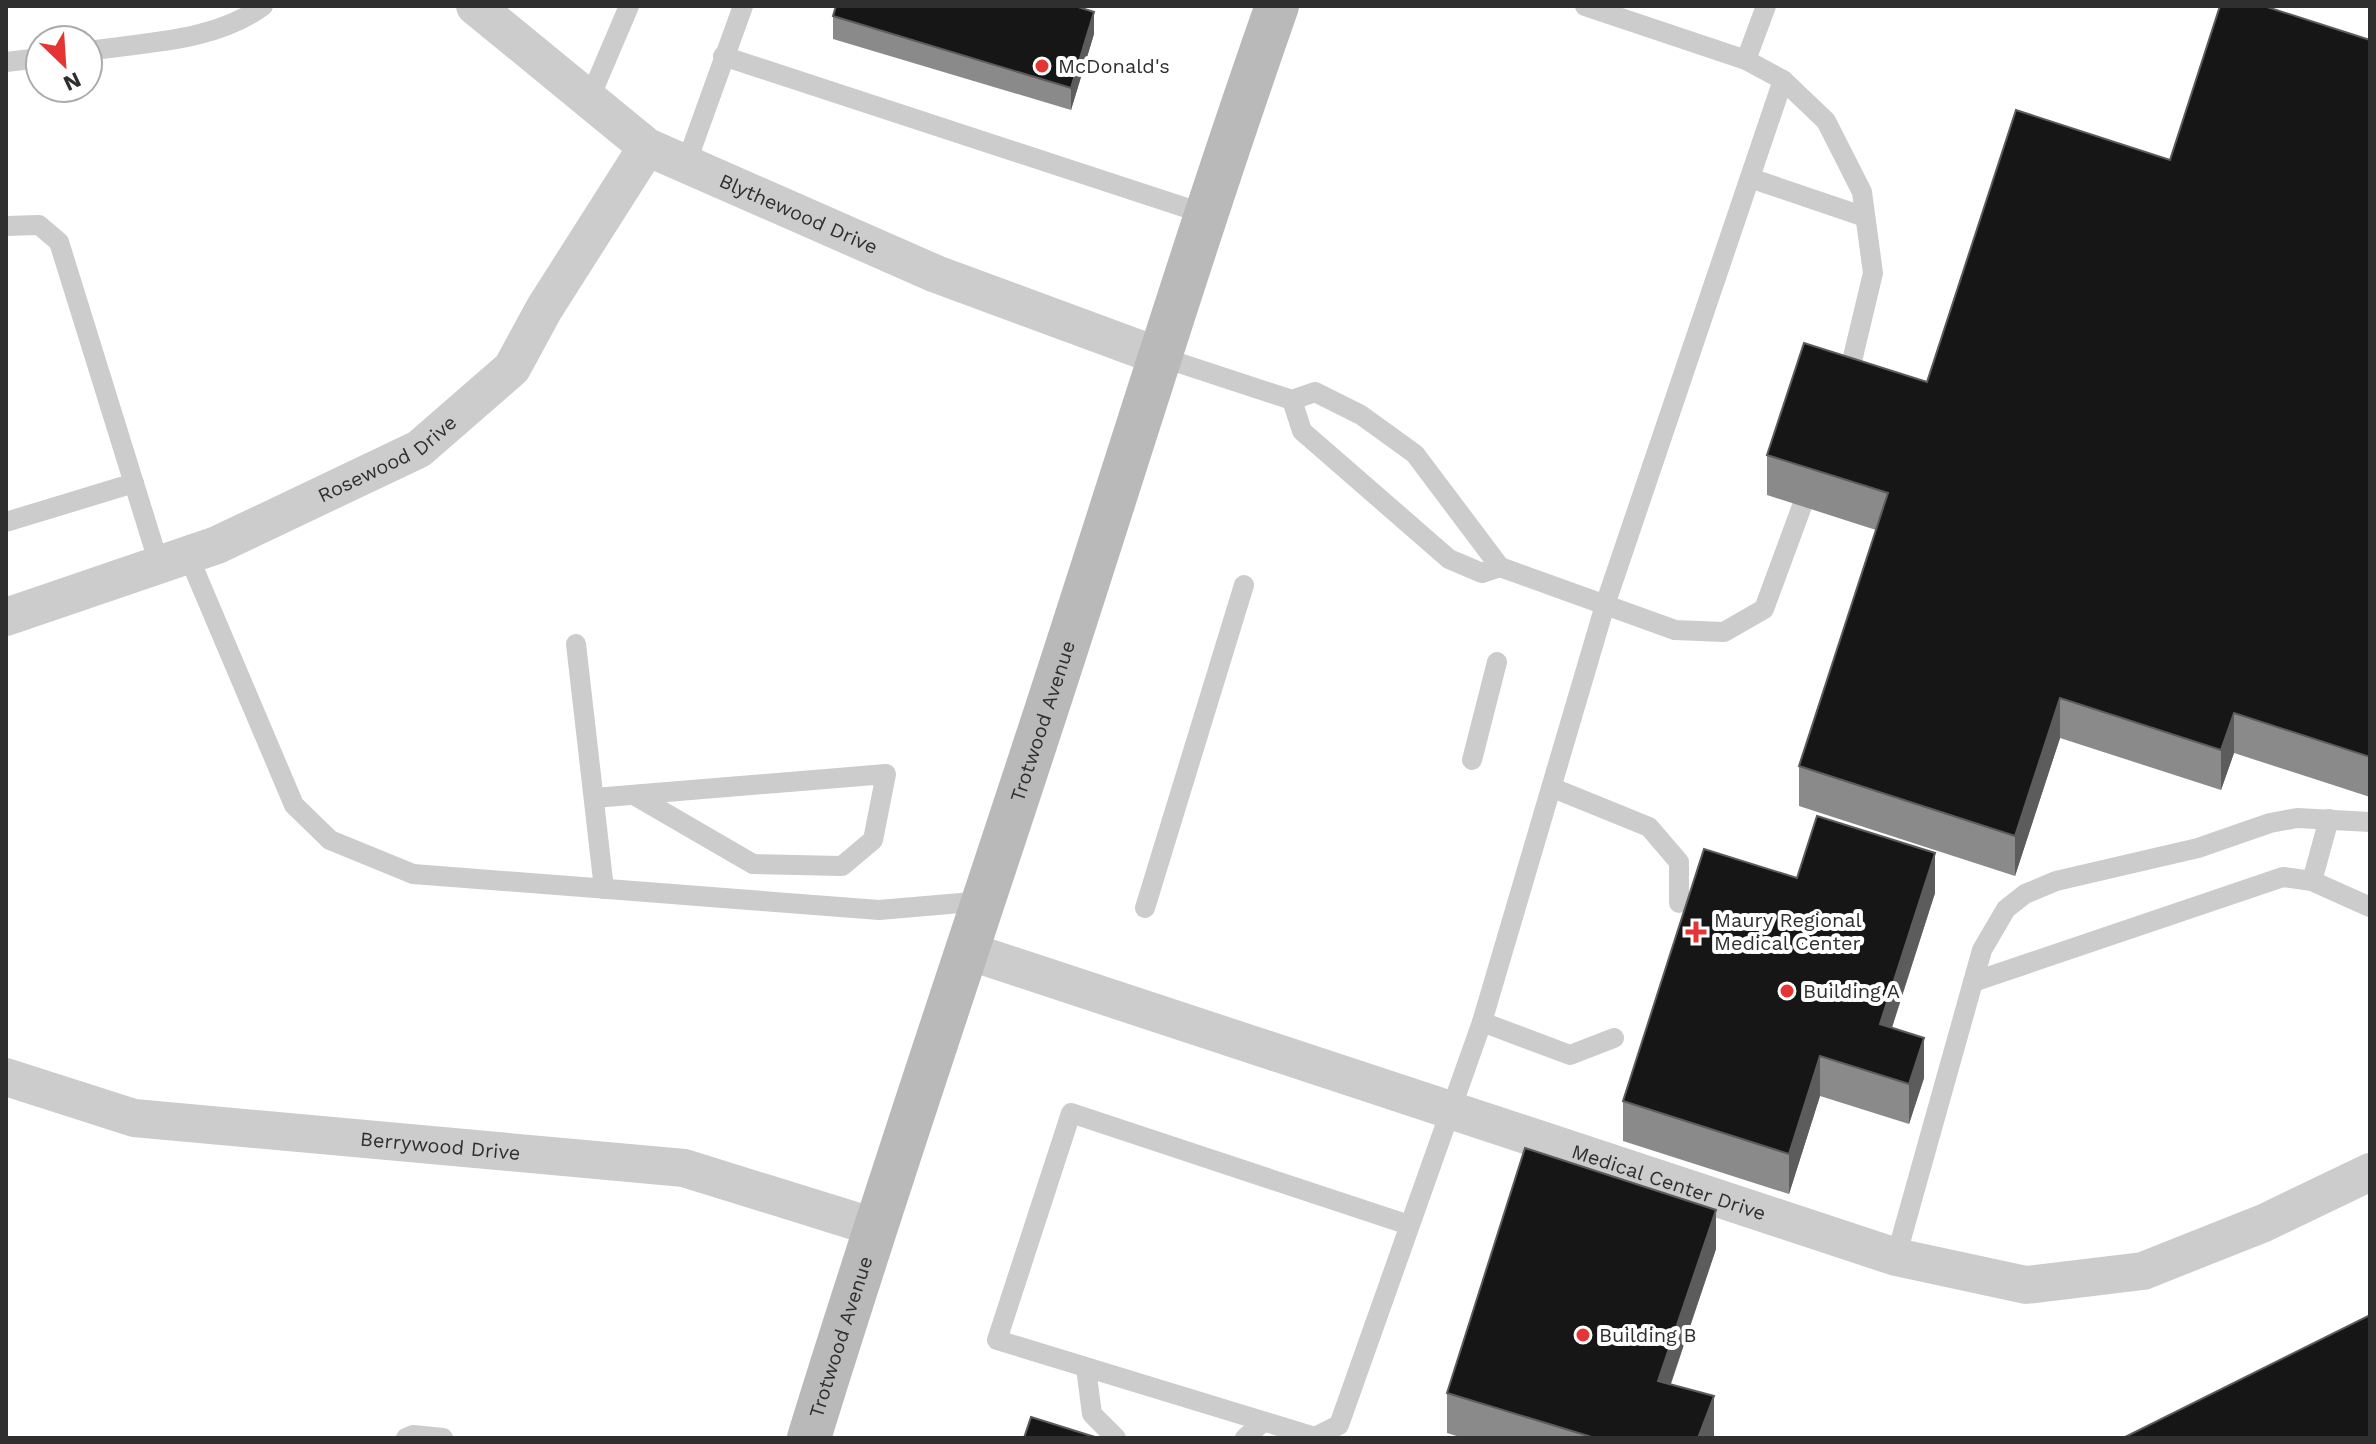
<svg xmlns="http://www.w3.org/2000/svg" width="2376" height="1444" font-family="'Work Sans',sans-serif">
  <rect width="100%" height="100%" fill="#fff"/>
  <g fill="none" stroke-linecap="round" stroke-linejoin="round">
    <g stroke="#ccc" stroke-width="20">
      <path d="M 1585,6 L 1746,60 L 1783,80 L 1826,121 L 1862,192 L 1873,273 L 1847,382"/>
      <path d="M 88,51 C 146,42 214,42 263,6"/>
      <path d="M 723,56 L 1205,214"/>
      <path d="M 1746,60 L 1766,6"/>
      <path d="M 6,62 L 40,58"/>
      <path d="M 589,100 L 629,6"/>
      <path d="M 686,164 L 743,6"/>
      <path d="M 1750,178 L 1865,217"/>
      <path d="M 6,226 L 39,225 L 59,242 L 159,564"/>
      <path d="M 1161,357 L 1292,400 L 1315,392 L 1361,415 L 1415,454 L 1500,567 L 1675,630 L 1724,632 L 1764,609 L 1802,506"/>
      <path d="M 1292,400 L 1302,431 L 1449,559 L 1482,573 L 1500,567"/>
      <path d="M 6,522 L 134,483"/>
      <path d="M 188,555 L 294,805 L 330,840 L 413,874 L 879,910 L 984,901"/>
      <path d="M 576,644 L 604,889"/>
      <path d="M 1472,760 L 1497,662"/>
      <path d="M 1553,788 L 1649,827 L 1679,862 L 1679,903"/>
      <path d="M 594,798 L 886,774 L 873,840 L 842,866 L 753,864 L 634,795"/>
      <path d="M 2312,881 L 2329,819"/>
      <path d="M 1145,908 L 1244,585"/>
      <path d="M 1973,982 L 2283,877 L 2312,881 L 2370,907"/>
      <path d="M 1482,1022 L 1570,1055 L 1614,1038"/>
      <path d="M 1409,1225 L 1071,1113 L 997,1340 L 1315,1437 L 1339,1425 L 1482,1022 L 1605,605 L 1783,80"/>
      <path d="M 1896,1257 L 1982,950 L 2006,909 L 2025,894 L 2056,881 L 2198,848 L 2270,823 L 2297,818 L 2370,822"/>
      <path d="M 1086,1368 L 1092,1414 L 1116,1438"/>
      <path d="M 406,1438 L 413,1435 L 443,1438"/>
      <path d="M 1245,1438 L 1263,1422"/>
    </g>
    <g stroke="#ccc" stroke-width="38">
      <path id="s1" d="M 475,6 L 647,147 L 936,274 L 1161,357"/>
      <path id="s2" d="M 6,617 L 217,545 L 419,449 L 512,368 L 544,309 L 647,147"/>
      <path id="s3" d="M 968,951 L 1896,1257 L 2026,1285 L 2143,1271 L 2264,1223 L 2370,1172"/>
      <path id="s4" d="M 6,1077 L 134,1118 L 684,1168 L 874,1227"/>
    </g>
    <path stroke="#b9b9b9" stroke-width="44" id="s5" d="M 809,1438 C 884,1194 967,953 1046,711 C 1123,476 1195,239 1277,6"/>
  </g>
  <g fill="#8a8a8a">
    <path d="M 833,16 L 1094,34 L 1071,110 L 833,39 Z"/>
    <path d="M 2370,40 L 2370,797 L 2234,753 L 2221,790 L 2060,738 L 2015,876 L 1799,806 L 1799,766 L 1876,530 L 1767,495 L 1767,455 L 1927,382 L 2170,160 Z"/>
    <path d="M 1797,878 L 1935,893 L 1892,1028 L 1924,1078 L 1909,1124 L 1820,1096 L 1789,1194 L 1623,1141 L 1623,1101 Z"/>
    <path d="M 1716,1249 L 1671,1384 L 1714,1436 L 1713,1438 L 1463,1438 L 1447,1433 L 1447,1393 Z"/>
  </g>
  <g fill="#5c5c5c">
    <path d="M 1094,12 L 1094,34 L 1071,110 L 1071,88 Z"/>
    <path d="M 2060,698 L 2060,738 L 2015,876 L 2015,836 Z"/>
    <path d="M 2234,713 L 2234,753 L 2221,790 L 2221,750 Z"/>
    <path d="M 1935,853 L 1935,893 L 1880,1064 L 1880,1024 Z"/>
    <path d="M 1924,1038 L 1924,1078 L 1909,1124 L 1909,1084 Z"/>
    <path d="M 1820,1056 L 1820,1096 L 1789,1194 L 1789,1154 Z"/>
    <path d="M 1716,1210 L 1716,1249 L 1658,1421 L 1658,1381 Z"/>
    <path d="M 1714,1396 L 1714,1436 L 1713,1438 L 1698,1438 Z"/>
  </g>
  <g fill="#161616" stroke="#5c5c5c" stroke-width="2">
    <path d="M 836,6 L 1075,6 L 1094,12 L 1071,88 L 833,16 Z"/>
    <path d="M 2220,6 L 2264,6 L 2370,40 L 2370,757 L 2234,713 L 2221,750 L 2060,698 L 2015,836 L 1799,766 L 1888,493 L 1767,455 L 1804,343 L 1927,382 L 2016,110 L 2170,160 Z"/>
    <path d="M 1817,816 L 1935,853 L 1880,1024 L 1924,1038 L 1909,1084 L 1820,1056 L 1789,1154 L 1623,1101 L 1704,849 L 1797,878 Z"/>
    <path d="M 1525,1148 L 1716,1210 L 1658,1381 L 1714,1396 L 1698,1438 L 1595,1438 L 1447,1393 Z"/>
    <path d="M 2370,1315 L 2370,1438 L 2126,1438 L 2125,1437 Z"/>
    <path d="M 1031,1417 L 1098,1438 L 1024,1438 Z"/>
  </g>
  <g fill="#e43433" stroke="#fff" stroke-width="3">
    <circle cx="1042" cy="66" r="8"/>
    <path d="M1692 920h8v8h8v8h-8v8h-8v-8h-8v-8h8z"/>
    <circle cx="1787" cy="991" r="8"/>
    <circle cx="1583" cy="1335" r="8"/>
  </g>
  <g text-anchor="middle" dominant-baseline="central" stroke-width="8" stroke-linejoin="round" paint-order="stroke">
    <g font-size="20" fill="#2f2f2f" stroke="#fff" text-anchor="start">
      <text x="1058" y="66">McDonald's</text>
      <text x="1714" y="920">Maury Regional<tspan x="1714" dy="23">Medical Center</tspan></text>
      <text x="1803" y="991">Building A</text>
      <text x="1599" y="1335">Building B</text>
    </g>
    <g font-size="20" fill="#2f2f2f" stroke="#fff">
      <text stroke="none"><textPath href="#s1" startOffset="388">Blythewood Drive</textPath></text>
      <text stroke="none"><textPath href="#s2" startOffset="414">Rosewood Drive</textPath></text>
      <text stroke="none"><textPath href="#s5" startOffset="754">Trotwood Avenue</textPath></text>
      <text stroke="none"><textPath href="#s4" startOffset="442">Berrywood Drive</textPath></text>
      <text stroke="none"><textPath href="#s3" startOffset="738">Medical Center Drive</textPath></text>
      <text stroke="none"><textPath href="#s5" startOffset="106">Trotwood Avenue</textPath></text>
    </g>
  </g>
  <rect width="2376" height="1444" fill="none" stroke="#2f2f2f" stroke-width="16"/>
  <g transform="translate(64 64) rotate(155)"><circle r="38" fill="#ffffff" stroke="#acacac" stroke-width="2"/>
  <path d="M0-6L14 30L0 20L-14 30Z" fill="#e43433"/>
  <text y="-12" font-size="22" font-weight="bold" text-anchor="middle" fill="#2f2f2f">N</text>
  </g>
</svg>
